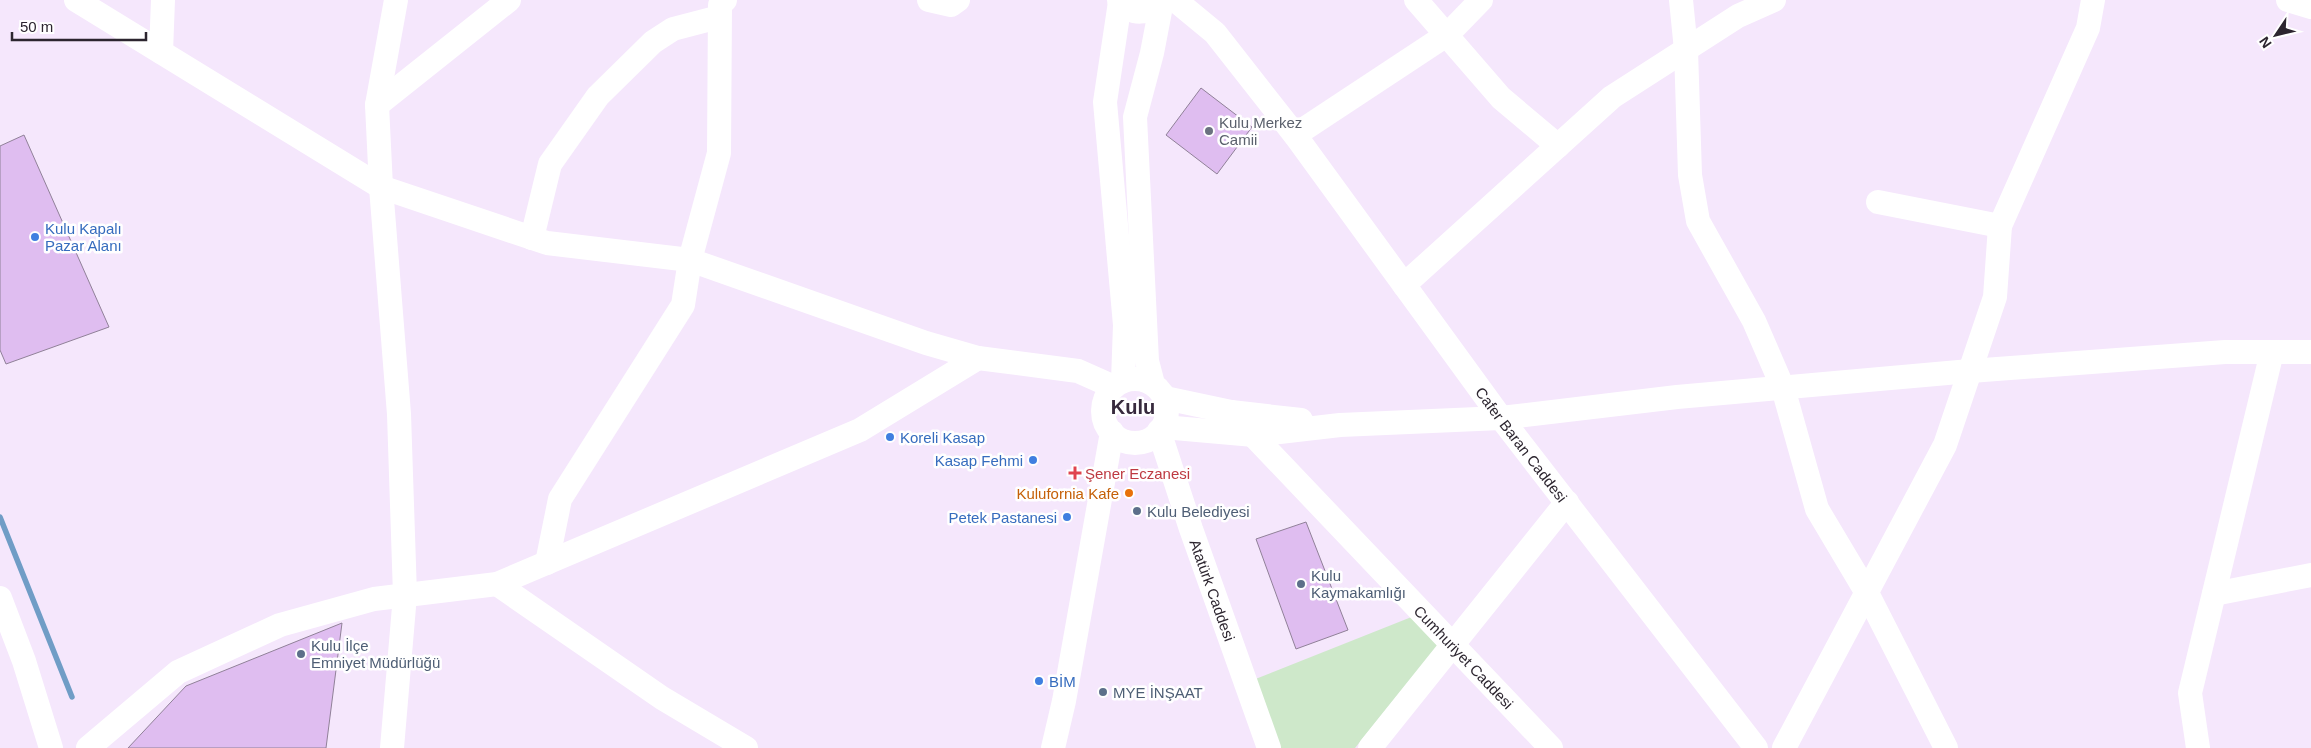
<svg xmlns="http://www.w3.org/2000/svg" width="2311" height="748" font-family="Helvetica,sans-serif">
  <rect width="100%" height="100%" fill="#f5e7fc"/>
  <path fill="#cee8ca" d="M 1414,616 L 1439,644 L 1355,748 L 1281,748 L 1253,680 Z"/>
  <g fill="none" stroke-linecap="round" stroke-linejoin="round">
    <path stroke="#709dc6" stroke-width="5.5" d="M 0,517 L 72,697"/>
  </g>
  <g fill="#dfbdf0" stroke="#908198">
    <path d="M 1201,88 L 1252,127 L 1217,174 L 1166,135 Z"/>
    <path d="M 24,135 L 109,327 L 6,364 L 0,350 L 0,146 Z"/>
    <path d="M 1306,522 L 1348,630 L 1296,649 L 1256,539 Z"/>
    <path d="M 342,623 L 326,748 L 128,748 L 186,686 Z"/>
  </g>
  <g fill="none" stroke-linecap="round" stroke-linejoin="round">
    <g stroke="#fff" stroke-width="24">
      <path d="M 76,0 L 381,187 L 547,243 L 690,260 L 926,343 L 978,358 L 1078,371 L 1114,387"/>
      <path d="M 929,0 L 951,5 L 958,0"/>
      <path d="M 1119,0 C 1131,16 1150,15 1162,0"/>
      <path id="s1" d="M 1175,0 L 1215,33 L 1295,135 L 1501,418 L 1756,748"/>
      <path d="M 1416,0 L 1501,98 L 1558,146"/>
      <path d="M 1681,0 L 1686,50 L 1690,175 L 1698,221 L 1754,321 L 1783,388 L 1817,509 L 1867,593 L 1946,748"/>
      <path d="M 2288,0 L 2311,7"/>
      <path d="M 1120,2 L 1105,102 L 1125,325 L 1123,381"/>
      <path d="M 161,52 L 163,0"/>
      <path d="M 377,105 L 509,0"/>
      <path d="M 1295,135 L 1448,34 L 1481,0"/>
      <path d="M 1878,202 L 2000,226"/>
      <path d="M 532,238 L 550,164 L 598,96 L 653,42 L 673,29 L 719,17"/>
      <path d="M 1404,285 L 1612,97 L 1738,16 L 1774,0"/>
      <circle cx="1135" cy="411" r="32"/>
      <path d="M 1153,384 L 1147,361 L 1135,117 L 1152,53 L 1162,1"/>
      <path d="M 1165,398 L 1231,412 L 1301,420"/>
      <path id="s2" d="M 1231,412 L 1551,748"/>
      <path d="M 1163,427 L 1254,435 L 1340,425 L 1501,418 L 1677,397 L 1970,371 L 2225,352 L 2311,352"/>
      <path id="s3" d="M 1159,431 L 1191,529 L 1269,748"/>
      <path d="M 547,563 L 560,499 L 683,305 L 690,260 L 719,153 L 720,5 L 725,0"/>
      <path d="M 497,584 L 662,698 L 746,748"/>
      <path d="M 2214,594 L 2311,575"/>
      <path d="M 0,598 L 24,661 L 51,748"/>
      <path d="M 88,748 L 178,672 L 280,625 L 374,599 L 497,584 L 860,430 L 978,358"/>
      <path d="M 392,748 L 405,595 L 399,414 L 381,187 L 377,105 L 396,0"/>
      <path d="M 1053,748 L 1064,701 L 1112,432"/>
      <path d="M 1370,748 L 1567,502"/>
      <path d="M 1784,748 L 1945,445 L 1995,297 L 2000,226 L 2088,28 L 2093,0"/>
      <path d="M 2198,748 L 2190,693 L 2272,352"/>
    </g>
  </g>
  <circle fill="#6b7280" stroke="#fff" stroke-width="2" cx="1209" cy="131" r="5"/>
  <g fill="#3f7fe0" stroke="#fff" stroke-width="2">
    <circle cx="35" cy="237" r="5"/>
    <circle cx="890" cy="437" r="5"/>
    <circle cx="1033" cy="460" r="5"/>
    <circle cx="1067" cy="517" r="5"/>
    <circle cx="1039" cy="681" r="5"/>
  </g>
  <path fill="#e0444e" stroke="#fff" stroke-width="2" d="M1072.5 465.5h5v5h5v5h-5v5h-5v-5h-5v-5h5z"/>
  <circle fill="#e8710a" stroke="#fff" stroke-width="2" cx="1129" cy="493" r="5"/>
  <g fill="#5c6f8a" stroke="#fff" stroke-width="2">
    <circle cx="1137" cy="511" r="5"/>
    <circle cx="1301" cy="584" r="5"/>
    <circle cx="301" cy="654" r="5"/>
    <circle cx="1103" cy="692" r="5"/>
  </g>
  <g text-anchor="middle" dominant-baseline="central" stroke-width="5" stroke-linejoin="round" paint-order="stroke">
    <g font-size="15" fill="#5b616d" stroke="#fff" text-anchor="start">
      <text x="1219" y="122">Kulu Merkez<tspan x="1219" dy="17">Camii</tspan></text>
    </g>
    <g font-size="15" fill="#366cbe" stroke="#fff" text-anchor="start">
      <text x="45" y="228">Kulu Kapalı<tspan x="45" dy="17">Pazar Alanı</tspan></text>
      <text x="900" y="437">Koreli Kasap</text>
      <text x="1023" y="460" text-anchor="end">Kasap Fehmi</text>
      <text x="1057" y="517" text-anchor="end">Petek Pastanesi</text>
      <text x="1049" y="681">BİM</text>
    </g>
    <g font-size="15" fill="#2c252f" stroke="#fff">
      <text stroke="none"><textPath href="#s1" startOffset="565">Cafer Baran Caddesi</textPath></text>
      <text stroke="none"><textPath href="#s3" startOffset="168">Atatürk Caddesi</textPath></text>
      <text stroke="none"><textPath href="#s2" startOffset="338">Cumhuriyet Caddesi</textPath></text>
    </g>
    <g font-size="15" fill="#be3a42" stroke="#fff" text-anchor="start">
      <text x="1085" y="473">Şener Eczanesi</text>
    </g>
    <g font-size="15" fill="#c56008" stroke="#fff" text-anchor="end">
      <text x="1119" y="493">Kulufornia Kafe</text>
    </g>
    <g font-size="15" fill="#4e5e75" stroke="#fff" text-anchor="start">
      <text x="1147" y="511">Kulu Belediyesi</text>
      <text x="1311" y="575">Kulu<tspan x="1311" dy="17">Kaymakamlığı</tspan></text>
      <text x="311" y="645">Kulu İlçe<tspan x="311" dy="17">Emniyet Müdürlüğü</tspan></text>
      <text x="1113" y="692">MYE İNŞAAT</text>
    </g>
    <g font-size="20" font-weight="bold" fill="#372a3d" stroke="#fff">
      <text x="1133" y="407">Kulu</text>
    </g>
  </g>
  <g transform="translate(2276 35) rotate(235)" stroke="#ffffff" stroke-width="4" paint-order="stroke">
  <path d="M0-4L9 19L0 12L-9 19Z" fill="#2c252f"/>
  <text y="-8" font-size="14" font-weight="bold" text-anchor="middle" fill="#2c252f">N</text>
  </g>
  <path d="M12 32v8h134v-8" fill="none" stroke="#2c252f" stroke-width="2.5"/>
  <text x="20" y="32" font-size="15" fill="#2c252f" stroke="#ffffff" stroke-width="4" paint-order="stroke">50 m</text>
</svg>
